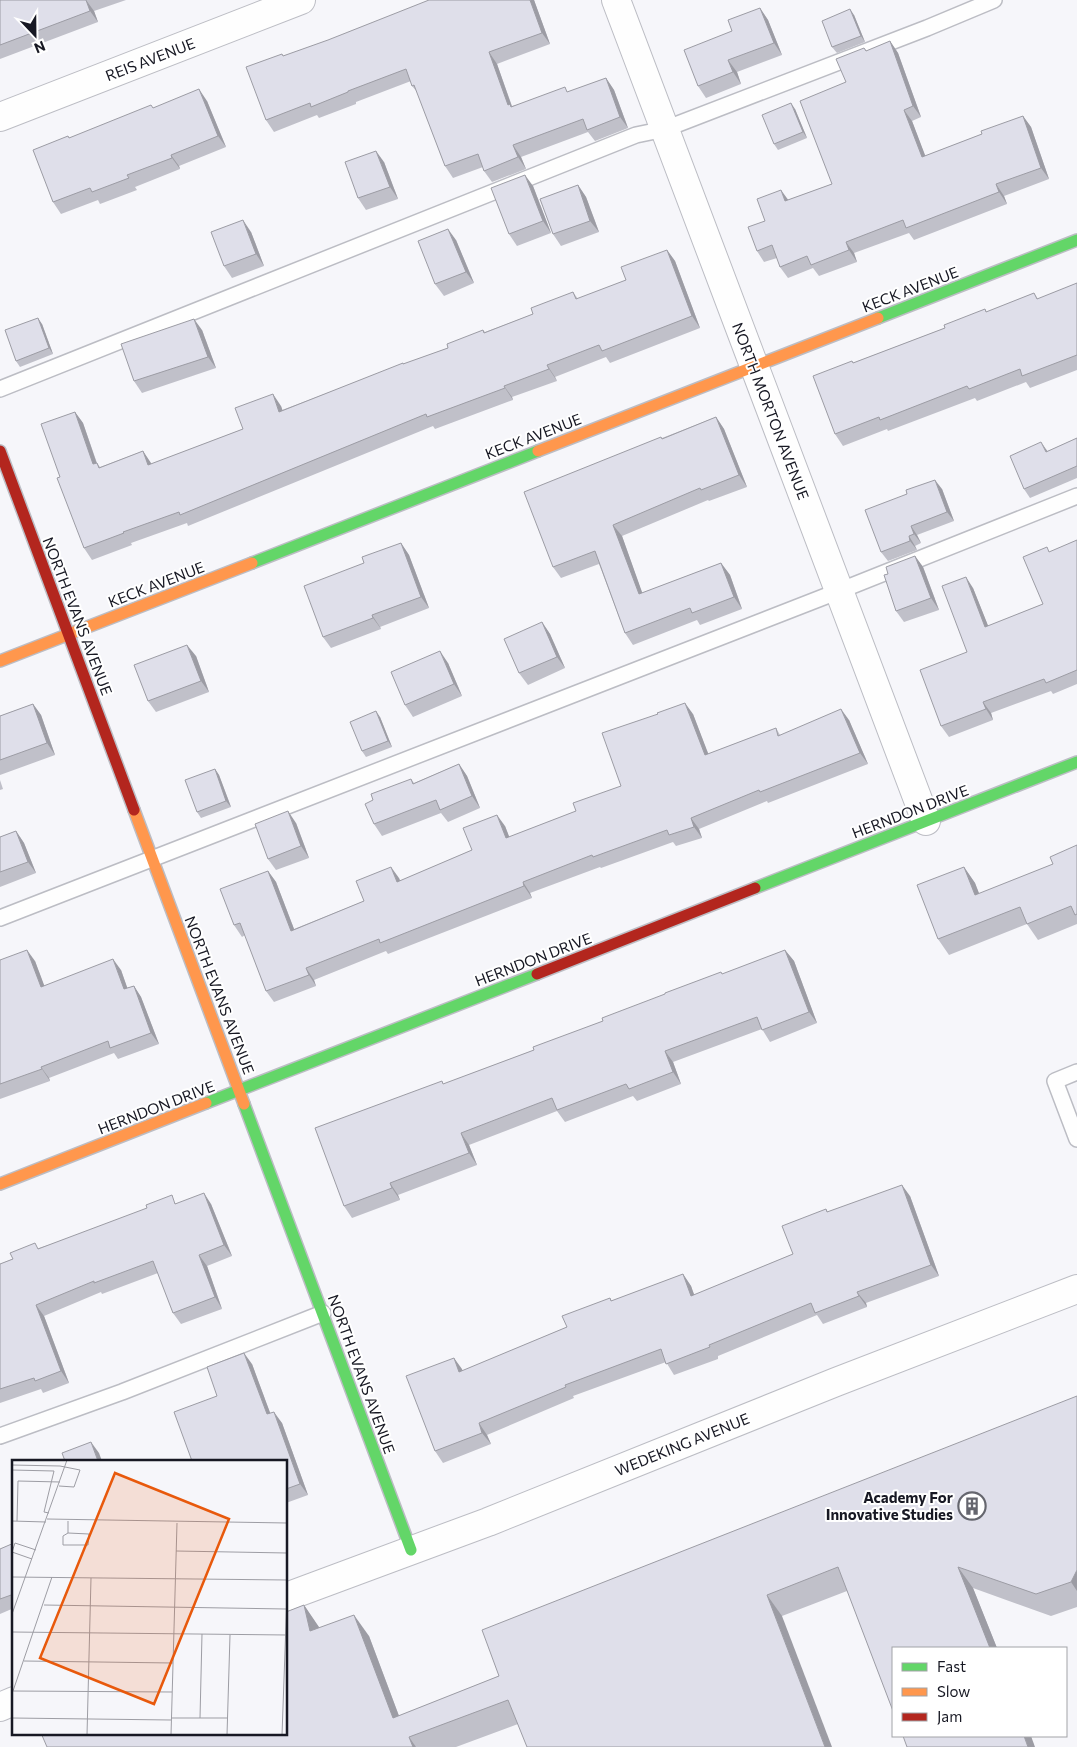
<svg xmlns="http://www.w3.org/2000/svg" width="1077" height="1747" font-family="Commissioner,sans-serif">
  <rect width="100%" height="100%" fill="#f6f6fa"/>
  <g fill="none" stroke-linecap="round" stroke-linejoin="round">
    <g stroke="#bcbdc4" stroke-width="18">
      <g id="lane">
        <path d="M 0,389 L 636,135 L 665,129 L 927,28 L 994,0"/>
        <path d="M 0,918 L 839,591 L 1077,496"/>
        <path d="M 1077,1072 L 1055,1081 L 1077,1139"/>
        <path d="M 0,1436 L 122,1392 L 323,1313"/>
      </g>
    </g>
    <g stroke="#bcbdc4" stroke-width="30">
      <g id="street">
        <path d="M 616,0 L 926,821"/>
        <path d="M 0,117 L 301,0"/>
        <path d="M 286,1597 L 488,1522 L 836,1382 L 1077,1289"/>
        <path d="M 0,1707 L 14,1701"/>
      </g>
    </g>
    <g stroke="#bcbdc4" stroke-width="14">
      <g id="fast">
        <path d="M 878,318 L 1077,240"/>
        <path d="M 252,563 L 538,451"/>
        <path d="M 755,888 L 1077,762"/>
        <path d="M 206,1103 L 537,974"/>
        <path d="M 244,1104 L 411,1550"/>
      </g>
    </g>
    <g stroke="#bcbdc4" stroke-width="14">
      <g id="slow">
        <path d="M 538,451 L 878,318"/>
        <path d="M 0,661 L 252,563"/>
        <path d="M 134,810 L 244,1104"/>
        <path d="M 0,1184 L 206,1103"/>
      </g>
    </g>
    <g stroke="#bcbdc4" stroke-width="14">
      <g id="jam">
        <path d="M 0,451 L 134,810"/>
        <path d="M 537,974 L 755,888"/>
      </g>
    </g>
    <use href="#lane" stroke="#fefefe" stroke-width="15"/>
    <use href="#street" stroke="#fefefe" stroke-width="28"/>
    <use href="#fast" stroke="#63d668" stroke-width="11"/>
    <use href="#slow" stroke="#ff974d" stroke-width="11"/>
    <use href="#jam" stroke="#b3261e" stroke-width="11"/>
  </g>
  <g fill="#c0c0c9">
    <path d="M 0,0 L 126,0 L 94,11 L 98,22 L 0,59 Z"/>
    <path d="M 534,0 L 550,44 L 497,64 L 512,106 L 569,92 L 606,78 L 614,90 L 628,128 L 595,141 L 588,132 L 521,157 L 526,169 L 492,182 L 484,171 L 483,167 L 453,178 L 445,166 L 418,93 L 412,86 L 411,81 L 356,102 L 356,104 L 319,118 L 317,115 L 274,132 L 266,120 L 283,56 Z"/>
    <path d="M 760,8 L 768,20 L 782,55 L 737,72 L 741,84 L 706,98 L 698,86 L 732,31 Z"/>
    <path d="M 854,15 L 865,42 L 837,53 L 832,47 Z"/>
    <path d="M 890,41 L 898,53 L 921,117 L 912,121 L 925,156 L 982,134 L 1023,116 L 1031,127 L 1049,179 L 1004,196 L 1007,204 L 914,240 L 909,233 L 854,253 L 857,262 L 819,276 L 813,268 L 788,278 L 780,267 L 777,258 L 764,262 L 757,251 L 765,221 L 788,200 L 832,184 L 846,82 L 864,48 L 867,51 Z"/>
    <path d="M 207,101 L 226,147 L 179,166 L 180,169 L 135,187 L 137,190 L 100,204 L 98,200 L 61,214 L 53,202 L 69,138 L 153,108 Z"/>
    <path d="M 795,109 L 807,138 L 778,150 L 774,144 Z"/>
    <path d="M 384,162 L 398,199 L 366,210 L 358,198 Z"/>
    <path d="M 578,185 L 586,197 L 599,232 L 561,246 L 553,234 Z"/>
    <path d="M 533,186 L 551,233 L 517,246 L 509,234 Z"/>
    <path d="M 251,232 L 264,266 L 232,278 L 224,266 Z"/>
    <path d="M 456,240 L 474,283 L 444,296 L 435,284 Z"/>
    <path d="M 667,250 L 675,261 L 700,328 L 610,363 L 606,357 L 555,377 L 557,381 L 512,397 L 513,400 L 435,429 L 433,426 L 188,526 L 187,523 L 131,543 L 132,545 L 92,560 L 84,548 L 60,477 L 75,412 L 83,423 L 97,463 L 100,467 L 143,451 L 151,464 L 243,429 L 281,406 L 282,410 L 404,364 L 448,348 L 483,330 L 485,332 L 533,314 L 573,292 L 578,299 L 626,280 Z"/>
    <path d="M 1077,283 L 1077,370 L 1030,388 L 1026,382 L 977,401 L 975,398 L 888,431 L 887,429 L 843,446 L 835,434 L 852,361 L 853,363 L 945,328 L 985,309 L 987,312 L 1034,293 L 1038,299 Z"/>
    <path d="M 42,324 L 53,354 L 20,367 L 16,361 Z"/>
    <path d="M 202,330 L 216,368 L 142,393 L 134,381 Z"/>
    <path d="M 716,417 L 724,429 L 747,487 L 709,501 L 708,500 L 622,536 L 642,593 L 721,563 L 730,575 L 742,609 L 700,625 L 697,620 L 633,645 L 625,633 L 599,564 L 561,578 L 553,567 L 662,438 Z"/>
    <path d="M 1077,438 L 1077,478 L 1030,498 L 1024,489 L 1048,451 Z"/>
    <path d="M 942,489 L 954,521 L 917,535 L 921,543 L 915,546 L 917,550 L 888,561 L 881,552 Z"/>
    <path d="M 1077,540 L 1077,684 L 1053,694 L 1051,691 L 991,713 L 993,720 L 949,737 L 941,726 L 967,652 L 973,588 L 988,626 L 1043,604 L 1050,552 Z"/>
    <path d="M 401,543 L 409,555 L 429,608 L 380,627 L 381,629 L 331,648 L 323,637 L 364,563 Z"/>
    <path d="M 915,556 L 923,567 L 939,610 L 904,622 L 896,611 L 888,574 Z"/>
    <path d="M 542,622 L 550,634 L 565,668 L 528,685 L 519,673 Z"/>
    <path d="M 196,656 L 209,692 L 156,712 L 148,701 Z"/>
    <path d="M 448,663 L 462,696 L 413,717 L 405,705 Z"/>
    <path d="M 33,704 L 41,715 L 55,755 L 0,775 L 0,716 Z"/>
    <path d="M 693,714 L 708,754 L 776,728 L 780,735 L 849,720 L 868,764 L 768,803 L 767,801 L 699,829 L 702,838 L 676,846 L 673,842 L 601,868 L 600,867 L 530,893 L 532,898 L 388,954 L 386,951 L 314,980 L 316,986 L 274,1002 L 266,991 L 245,935 L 242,937 L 234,925 L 268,871 L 276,882 L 294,929 L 364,901 L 399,878 L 400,881 L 472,850 L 505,826 L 509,837 L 576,811 L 621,786 Z"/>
    <path d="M 380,717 L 392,747 L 366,757 L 362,751 Z"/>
    <path d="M 459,764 L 467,776 L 480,808 L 448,822 L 441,813 L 382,836 L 374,824 L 373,800 L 411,779 L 414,783 Z"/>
    <path d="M 215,769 L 219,775 L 231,807 L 201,818 L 197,812 Z"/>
    <path d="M 0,780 L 3,789 L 0,790 Z"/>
    <path d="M 296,823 L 309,858 L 276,870 L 268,859 Z"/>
    <path d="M 16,831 L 24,843 L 36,873 L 0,887 L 0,837 Z"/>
    <path d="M 1077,845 L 1077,924 L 1038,940 L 1027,924 L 949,955 L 938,939 L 964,867 L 975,883 L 979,894 L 1053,864 Z"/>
    <path d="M 785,950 L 794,961 L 817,1023 L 770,1042 L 762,1029 L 673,1062 L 681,1084 L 637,1101 L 633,1096 L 565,1122 L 557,1111 L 469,1145 L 477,1165 L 398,1195 L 400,1200 L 352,1218 L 344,1206 L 444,1084 L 534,1050 L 603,1021 Z"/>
    <path d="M 0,960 L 35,961 L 44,986 L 121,970 L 127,988 L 134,986 L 141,997 L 159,1044 L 118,1059 L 114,1053 L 49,1078 L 50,1081 L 0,1099 Z"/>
    <path d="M 910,1196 L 939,1276 L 866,1303 L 867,1307 L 823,1324 L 817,1315 L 718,1356 L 718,1359 L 674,1375 L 666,1362 L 573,1396 L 574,1398 L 487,1435 L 491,1444 L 443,1463 L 435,1451 L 454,1358 L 462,1371 L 567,1327 L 610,1298 L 612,1301 L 683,1274 L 691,1286 L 694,1295 L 793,1254 L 826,1209 L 828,1212 Z"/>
    <path d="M 177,1203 L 211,1204 L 232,1256 L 207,1266 L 222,1309 L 181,1324 L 173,1313 L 158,1273 L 102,1294 L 101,1292 L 44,1316 L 69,1383 L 43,1393 L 41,1389 L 0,1403 L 0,1264 L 39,1248 Z"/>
    <path d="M 252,1364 L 270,1413 L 282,1423 L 308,1495 L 286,1503 L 286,1461 L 217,1396 Z"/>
    <path d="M 1077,1396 L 1077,1607 L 1051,1616 L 973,1588 L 997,1648 L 893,1648 L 847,1591 L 782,1616 L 518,1724 L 456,1747 L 47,1747 L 304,1605 L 319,1628 L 369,1636 L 399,1716 L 499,1676 Z"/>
    <path d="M 14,1543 L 14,1608 L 0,1614 L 0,1549 Z"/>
  </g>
  <g fill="#9c9ca4">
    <path d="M 86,0 L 94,11 L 98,22 L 90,11 Z"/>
    <path d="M 530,0 L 534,0 L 550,44 L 542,33 Z"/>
    <path d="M 760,8 L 768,20 L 782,55 L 774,43 Z"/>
    <path d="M 850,9 L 854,15 L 865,42 L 861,36 Z"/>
    <path d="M 890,41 L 898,53 L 921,117 L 913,106 Z"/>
    <path d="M 489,52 L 497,64 L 512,107 L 508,105 Z"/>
    <path d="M 728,60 L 737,72 L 741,84 L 733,72 Z"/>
    <path d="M 606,78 L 614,90 L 628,128 L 620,117 Z"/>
    <path d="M 199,89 L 207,101 L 226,147 L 218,136 Z"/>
    <path d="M 791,103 L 795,109 L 807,138 L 803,132 Z"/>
    <path d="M 904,110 L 912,121 L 930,168 L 922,157 Z"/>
    <path d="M 1023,116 L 1031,127 L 1049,179 L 1041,168 Z"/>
    <path d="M 513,145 L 521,157 L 526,169 L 518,157 Z"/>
    <path d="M 376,151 L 384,162 L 398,199 L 390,187 Z"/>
    <path d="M 171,155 L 179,166 L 180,169 L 172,158 Z"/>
    <path d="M 525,175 L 533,186 L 551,233 L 543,221 Z"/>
    <path d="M 996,184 L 1004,196 L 1007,204 L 999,192 Z"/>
    <path d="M 578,185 L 586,197 L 599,232 L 590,221 Z"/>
    <path d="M 781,190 L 789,201 L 785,201 Z"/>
    <path d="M 243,220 L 251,232 L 264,266 L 256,254 Z"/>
    <path d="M 448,229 L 456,240 L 474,283 L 466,272 Z"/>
    <path d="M 846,242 L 854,253 L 857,262 L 849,250 Z"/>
    <path d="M 667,250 L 675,261 L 700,328 L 692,316 Z"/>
    <path d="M 38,318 L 42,324 L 53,354 L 49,348 Z"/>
    <path d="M 194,319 L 202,330 L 216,368 L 208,357 Z"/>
    <path d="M 547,365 L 555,377 L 557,381 L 549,369 Z"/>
    <path d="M 504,386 L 512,397 L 513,400 L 505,388 Z"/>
    <path d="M 273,394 L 281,406 L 287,423 L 279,412 Z"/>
    <path d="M 75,412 L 83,423 L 101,476 L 93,464 Z"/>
    <path d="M 716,417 L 724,429 L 747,487 L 739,475 Z"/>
    <path d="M 1041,442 L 1048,452 L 1046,452 Z"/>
    <path d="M 143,451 L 151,463 L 156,477 L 148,465 Z"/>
    <path d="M 935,480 L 942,489 L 954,521 L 947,512 Z"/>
    <path d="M 613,525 L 622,536 L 647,606 L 639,594 Z"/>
    <path d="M 911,526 L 917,535 L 921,543 L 914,534 Z"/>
    <path d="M 909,536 L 915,546 L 917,550 L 910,541 Z"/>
    <path d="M 401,543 L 409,555 L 429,608 L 421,597 Z"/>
    <path d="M 915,556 L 923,567 L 939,610 L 931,598 Z"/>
    <path d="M 721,563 L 730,575 L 742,609 L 734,597 Z"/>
    <path d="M 966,577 L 973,588 L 993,638 L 985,627 Z"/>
    <path d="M 372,615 L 380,627 L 381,629 L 373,618 Z"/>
    <path d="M 542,622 L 550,634 L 565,668 L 557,657 Z"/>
    <path d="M 187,645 L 196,656 L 209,692 L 201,681 Z"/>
    <path d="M 440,651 L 448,663 L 462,696 L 454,684 Z"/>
    <path d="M 983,702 L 991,713 L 993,720 L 986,709 Z"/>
    <path d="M 685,703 L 693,714 L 713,766 L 705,755 Z"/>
    <path d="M 33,704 L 41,715 L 55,755 L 47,743 Z"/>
    <path d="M 841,709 L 849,720 L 868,764 L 860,753 Z"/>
    <path d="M 376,711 L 380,717 L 392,747 L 388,741 Z"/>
    <path d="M 459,764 L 467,776 L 480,808 L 472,796 Z"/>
    <path d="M 215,769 L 219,775 L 231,807 L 226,801 Z"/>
    <path d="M 288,811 L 296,823 L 309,858 L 301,846 Z"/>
    <path d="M 497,815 L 505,826 L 514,849 L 506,838 Z"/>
    <path d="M 691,818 L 699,829 L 702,838 L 694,827 Z"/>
    <path d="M 16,831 L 24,843 L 36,873 L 28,862 Z"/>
    <path d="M 391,867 L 399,878 L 405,893 L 397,882 Z"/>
    <path d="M 964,867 L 975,883 L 986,911 L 975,895 Z"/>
    <path d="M 268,871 L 276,882 L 299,942 L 291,931 Z"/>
    <path d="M 523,882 L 530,893 L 532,898 L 524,886 Z"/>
    <path d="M 27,950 L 35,961 L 49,998 L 41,987 Z"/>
    <path d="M 785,950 L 794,961 L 817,1023 L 809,1012 Z"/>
    <path d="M 113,959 L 121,970 L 132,1001 L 124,989 Z"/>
    <path d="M 306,968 L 314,980 L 316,986 L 309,975 Z"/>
    <path d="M 134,986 L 141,997 L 159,1044 L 151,1033 Z"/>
    <path d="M 665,1051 L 673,1062 L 681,1084 L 673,1072 Z"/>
    <path d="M 41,1067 L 49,1078 L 50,1081 L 42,1069 Z"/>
    <path d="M 461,1133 L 469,1145 L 477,1165 L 469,1153 Z"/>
    <path d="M 390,1183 L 398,1195 L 400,1200 L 392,1188 Z"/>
    <path d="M 902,1185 L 910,1196 L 939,1276 L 931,1265 Z"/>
    <path d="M 204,1193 L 211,1204 L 232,1256 L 224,1245 Z"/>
    <path d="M 199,1255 L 207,1266 L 222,1309 L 215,1297 Z"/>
    <path d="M 683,1274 L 691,1286 L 699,1308 L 691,1296 Z"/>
    <path d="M 857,1292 L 866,1303 L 867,1307 L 859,1296 Z"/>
    <path d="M 36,1305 L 44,1316 L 69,1383 L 61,1371 Z"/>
    <path d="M 244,1353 L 252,1364 L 275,1426 L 267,1414 Z"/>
    <path d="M 454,1358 L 462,1369 L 467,1384 L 459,1372 Z"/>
    <path d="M 274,1412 L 282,1423 L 308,1495 L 300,1484 Z"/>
    <path d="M 479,1423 L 487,1435 L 491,1444 L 482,1433 Z"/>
    <path d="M 91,1442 L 99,1453 L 102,1461 L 98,1461 Z"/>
    <path d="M 958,1567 L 973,1588 L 997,1648 L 990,1648 Z"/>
    <path d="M 1077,1570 L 1077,1591 L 1071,1582 Z"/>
    <path d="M 767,1595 L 782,1616 L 832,1747 L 825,1747 Z"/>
    <path d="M 304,1605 L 319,1627 L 326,1653 L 310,1631 Z"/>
    <path d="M 354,1615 L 369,1636 L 408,1740 L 393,1718 Z"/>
    <path d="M 1024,1736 L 1031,1736 L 1035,1747 L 1028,1747 Z"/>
    <path d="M 409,1737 L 416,1747 L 413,1747 Z"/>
  </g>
  <g fill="#dfdfea" stroke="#9c9ca4">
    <path d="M 0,0 L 86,0 L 90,11 L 0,45 Z"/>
    <path d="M 429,0 L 530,0 L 542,33 L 489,52 L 508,105 L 510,104 L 511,107 L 565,87 L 567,92 L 606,78 L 620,117 L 587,130 L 583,119 L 513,145 L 518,157 L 484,171 L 478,154 L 445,166 L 414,85 L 412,86 L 406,69 L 348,91 L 348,92 L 311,107 L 310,103 L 266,120 L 246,67 L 282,54 L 283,56 L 328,40 Z"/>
    <path d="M 760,8 L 774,43 L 728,60 L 733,72 L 698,86 L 684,50 L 732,31 L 728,20 Z"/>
    <path d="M 850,9 L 861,36 L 832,47 L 822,21 Z"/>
    <path d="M 890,41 L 913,106 L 904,110 L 922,157 L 982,134 L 981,131 L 1023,116 L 1041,168 L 996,184 L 999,192 L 906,228 L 903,220 L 846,242 L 849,250 L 811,265 L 807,256 L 780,267 L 772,245 L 757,251 L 748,227 L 765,221 L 757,199 L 781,190 L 785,201 L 832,184 L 800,101 L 846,82 L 836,59 L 864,48 L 866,51 Z"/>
    <path d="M 199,89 L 218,136 L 171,155 L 172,158 L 127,175 L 129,178 L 92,192 L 90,188 L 53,202 L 33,150 L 68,136 L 69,138 L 151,105 L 153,108 Z"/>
    <path d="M 791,103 L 803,132 L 774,144 L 762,115 Z"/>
    <path d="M 376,151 L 390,187 L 358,198 L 345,162 Z"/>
    <path d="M 525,175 L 543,221 L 509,234 L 491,188 Z"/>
    <path d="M 578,185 L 590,221 L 553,234 L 540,199 Z"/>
    <path d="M 243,220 L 256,254 L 224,266 L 211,232 Z"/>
    <path d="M 448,229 L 466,272 L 435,284 L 418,241 Z"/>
    <path d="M 667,250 L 692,316 L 602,351 L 599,345 L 547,365 L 549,369 L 504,386 L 505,388 L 427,417 L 426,414 L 180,515 L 179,512 L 123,532 L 124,533 L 84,548 L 57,478 L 60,477 L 41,424 L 75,412 L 93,464 L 97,463 L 99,468 L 143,451 L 148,465 L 243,429 L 235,408 L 273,394 L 279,412 L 403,363 L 403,364 L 448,348 L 447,344 L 483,330 L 484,333 L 533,314 L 531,308 L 573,292 L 576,299 L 626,280 L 621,267 Z"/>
    <path d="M 1077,283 L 1077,355 L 1022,376 L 1020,369 L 969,389 L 967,386 L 880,420 L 879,417 L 835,434 L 813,376 L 852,361 L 853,363 L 945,328 L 944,325 L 985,309 L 986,312 L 1034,293 L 1037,299 Z"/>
    <path d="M 38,318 L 49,348 L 16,361 L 5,330 Z"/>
    <path d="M 194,319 L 208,357 L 134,381 L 121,344 Z"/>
    <path d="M 716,417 L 739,475 L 701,490 L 700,488 L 613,525 L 639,594 L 721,563 L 734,597 L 692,613 L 690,608 L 625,633 L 595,551 L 553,567 L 524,492 L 661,437 L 662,439 Z"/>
    <path d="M 1077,438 L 1077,466 L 1024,489 L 1010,456 L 1041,442 L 1046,452 Z"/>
    <path d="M 935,480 L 947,512 L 911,526 L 914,534 L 909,536 L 910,541 L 881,552 L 865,510 L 907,494 L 906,490 Z"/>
    <path d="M 1077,540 L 1077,670 L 1046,683 L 1044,679 L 983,702 L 986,709 L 941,726 L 920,670 L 967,652 L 942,586 L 966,577 L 985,627 L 1043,604 L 1023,557 L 1047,547 L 1049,552 Z"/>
    <path d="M 401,543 L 421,597 L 372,615 L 373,618 L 323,637 L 304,586 L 364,563 L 362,557 Z"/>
    <path d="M 915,556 L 931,598 L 896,611 L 884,575 L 888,574 L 886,567 Z"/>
    <path d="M 542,622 L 557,657 L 519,673 L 504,639 Z"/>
    <path d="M 187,645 L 201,681 L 148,701 L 134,665 Z"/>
    <path d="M 440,651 L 454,684 L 405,705 L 391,672 Z"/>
    <path d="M 685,703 L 705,755 L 776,728 L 778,736 L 841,709 L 860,753 L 760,792 L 759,790 L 691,818 L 694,827 L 669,835 L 667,830 L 593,857 L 592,855 L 523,882 L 524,886 L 380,943 L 379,939 L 306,968 L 309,975 L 266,991 L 240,923 L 234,925 L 220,889 L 268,871 L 291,931 L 364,901 L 356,881 L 391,867 L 397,882 L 472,850 L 463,828 L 497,815 L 506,838 L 576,811 L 573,803 L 621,786 L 602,733 L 658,714 L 657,713 Z"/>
    <path d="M 33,704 L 47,743 L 0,760 L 0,716 Z"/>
    <path d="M 376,711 L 388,741 L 362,751 L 350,722 Z"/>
    <path d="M 459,764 L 472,796 L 440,810 L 436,800 L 374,824 L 365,804 L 373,800 L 371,794 L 411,779 L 413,784 Z"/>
    <path d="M 215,769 L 226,801 L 197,812 L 185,780 Z"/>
    <path d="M 288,811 L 301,846 L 268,859 L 255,824 Z"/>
    <path d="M 16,831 L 28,862 L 0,872 L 0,837 Z"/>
    <path d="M 1077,845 L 1077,914 L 1075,915 L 1071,906 L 1027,924 L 1020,907 L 938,939 L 917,885 L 964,867 L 975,895 L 1053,864 L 1050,857 Z"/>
    <path d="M 27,950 L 41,987 L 113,959 L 124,989 L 134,986 L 151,1033 L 110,1048 L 108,1041 L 41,1067 L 42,1069 L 0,1084 L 0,960 Z"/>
    <path d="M 785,950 L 809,1012 L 762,1030 L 757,1017 L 665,1051 L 673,1072 L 629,1089 L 626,1084 L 557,1110 L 552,1098 L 461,1133 L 469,1153 L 390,1183 L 392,1188 L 344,1206 L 315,1128 L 442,1081 L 443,1084 L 534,1050 L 533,1047 L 603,1021 L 602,1018 L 665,994 L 665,993 L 721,972 L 722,974 Z"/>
    <path d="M 902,1185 L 931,1265 L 857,1292 L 859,1296 L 815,1313 L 811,1303 L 709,1345 L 710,1347 L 666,1364 L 661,1349 L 565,1385 L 566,1387 L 479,1423 L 482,1433 L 435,1451 L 406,1376 L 454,1358 L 459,1372 L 567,1327 L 562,1316 L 610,1298 L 611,1301 L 683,1274 L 691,1296 L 793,1254 L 782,1226 L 826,1209 L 827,1212 Z"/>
    <path d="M 204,1193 L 224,1245 L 199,1255 L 215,1297 L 173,1313 L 153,1261 L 94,1283 L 94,1281 L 36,1305 L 61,1371 L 35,1381 L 34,1378 L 0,1389 L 0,1264 L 13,1259 L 10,1253 L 35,1243 L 38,1249 L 147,1208 L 146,1205 L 172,1195 L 175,1204 Z"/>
    <path d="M 244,1353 L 267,1414 L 274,1412 L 300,1484 L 286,1489 L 286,1461 L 192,1461 L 174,1412 L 217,1396 L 207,1367 Z"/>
    <path d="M 1077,1396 L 1077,1570 L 1071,1582 L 1036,1594 L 958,1567 L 990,1648 L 893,1648 L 893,1711 L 838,1567 L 767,1595 L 825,1747 L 527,1747 L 508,1700 L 409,1737 L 413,1747 L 47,1747 L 41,1733 L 286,1733 L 286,1612 L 304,1605 L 310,1631 L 354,1615 L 393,1718 L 499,1676 L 482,1630 Z"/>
    <path d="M 91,1442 L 98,1461 L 65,1461 L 62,1453 Z"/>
    <path d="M 14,1543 L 14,1594 L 0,1599 L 0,1549 Z"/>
    <path d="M 903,1736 L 1024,1736 L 1028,1747 L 907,1747 Z"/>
  </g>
  <defs>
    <g id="building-ring" transform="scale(1.4375)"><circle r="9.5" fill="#fff" stroke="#65666e" stroke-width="1.5"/><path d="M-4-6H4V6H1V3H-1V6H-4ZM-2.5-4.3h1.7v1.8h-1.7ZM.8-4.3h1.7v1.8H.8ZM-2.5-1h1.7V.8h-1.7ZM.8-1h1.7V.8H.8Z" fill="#65666e"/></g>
  </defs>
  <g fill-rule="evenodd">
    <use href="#building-ring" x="972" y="1506"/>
  </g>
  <g text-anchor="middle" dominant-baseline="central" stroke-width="4" stroke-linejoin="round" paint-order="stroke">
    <g font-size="15" fill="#171823" stroke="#fff">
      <text transform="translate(150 59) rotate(-21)">REIS AVENUE</text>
      <text transform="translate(910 289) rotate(-21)">KECK AVENUE</text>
      <text transform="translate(771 411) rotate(69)">NORTH MORTON AVENUE</text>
      <text transform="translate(533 436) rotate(-21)">KECK AVENUE</text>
      <text transform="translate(156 584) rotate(-21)">KECK AVENUE</text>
      <text transform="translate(78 616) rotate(69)">NORTH EVANS AVENUE</text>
      <text transform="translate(910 811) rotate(-21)">HERNDON DRIVE</text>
      <text transform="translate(533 959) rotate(-21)">HERNDON DRIVE</text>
      <text transform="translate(220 995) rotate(69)">NORTH EVANS AVENUE</text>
      <text transform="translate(156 1107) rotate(-21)">HERNDON DRIVE</text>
      <text transform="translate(362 1374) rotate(70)">NORTH EVANS AVENUE</text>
      <text transform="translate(682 1444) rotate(-22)">WEDEKING AVENUE</text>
    </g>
    <g font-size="15" font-weight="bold" fill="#171823" stroke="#fff" text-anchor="end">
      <text x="953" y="1497">Academy For<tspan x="953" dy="17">Innovative Studies</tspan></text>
    </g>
  </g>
  <g transform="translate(12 1460)">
    <rect width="275" height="275" fill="#f6f6fa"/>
    <path fill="none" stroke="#9d9da4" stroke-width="1" d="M 0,5 L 48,6 L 68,10 L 62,27 L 47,26M 0,10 L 42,11 L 32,52 L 37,53M 35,59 L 275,63M 0,61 L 34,62M 5,61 L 6,21 L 48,22M 56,73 L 51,76 L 51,85 L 76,85 L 77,74 L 56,73 L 56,61M 164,91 L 275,93M 20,99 L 0,92 L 3,83 L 24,90M 0,117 L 275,120M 32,145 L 274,149M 0,154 L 55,0M 0,172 L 275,175M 12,201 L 161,203M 0,231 L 160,232M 1,231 L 40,117M 0,258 L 159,260M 159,258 L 215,258M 188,258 L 190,174M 75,275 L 79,118M 159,275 L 165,63M 215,275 L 218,175M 270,275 L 275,135"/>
    <path fill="#e8590c" fill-opacity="0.15" stroke="#e8590c" stroke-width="2.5" d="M 103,13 L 217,59 L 142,244 L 28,198 Z"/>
    <rect width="275" height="275" fill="none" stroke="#171823" stroke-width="2.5"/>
  </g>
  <rect x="892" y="1647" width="175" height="90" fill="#ffffff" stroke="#a2a3a7"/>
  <rect x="902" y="1663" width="25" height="8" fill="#63d668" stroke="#a2a3a7"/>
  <text x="937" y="1672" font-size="15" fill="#171823">Fast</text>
  <rect x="902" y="1688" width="25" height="8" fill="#ff974d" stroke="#a2a3a7"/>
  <text x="937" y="1697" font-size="15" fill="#171823">Slow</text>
  <rect x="902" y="1713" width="25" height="8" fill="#b3261e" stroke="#a2a3a7"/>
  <text x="937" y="1722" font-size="15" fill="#171823">Jam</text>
  <g transform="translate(35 35) rotate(158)" stroke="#ffffff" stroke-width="4" paint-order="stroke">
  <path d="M0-4L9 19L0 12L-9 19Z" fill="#171823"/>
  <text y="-8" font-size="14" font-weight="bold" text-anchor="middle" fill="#171823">N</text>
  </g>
</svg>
